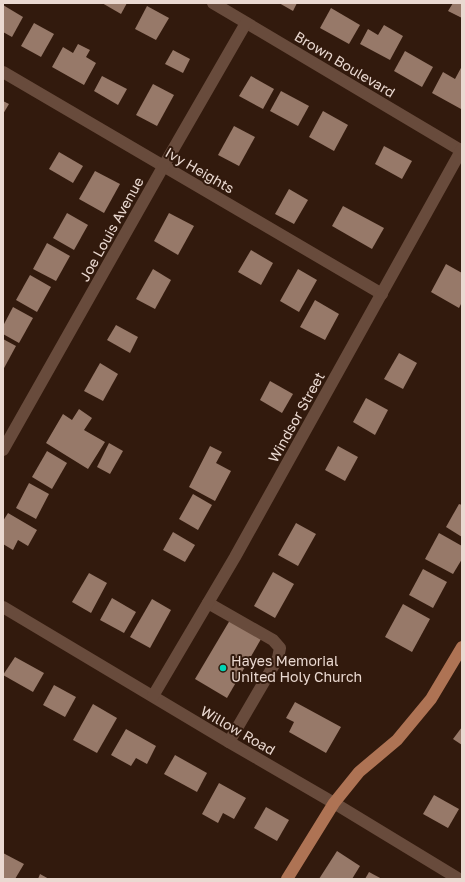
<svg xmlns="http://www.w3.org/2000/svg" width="465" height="882" font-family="'Golos Text',sans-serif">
  <rect width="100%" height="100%" fill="#321a0d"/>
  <g fill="#977969">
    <path d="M 102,3 L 127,3 L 121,14 Z"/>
    <path d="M 279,3 L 297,3 L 293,11 Z"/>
    <path d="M 453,3 L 462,3 L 462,18 L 448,11 Z"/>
    <path d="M 3,5 L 23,17 L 12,37 L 3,32 Z"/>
    <path d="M 147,6 L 169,18 L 156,40 L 135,29 Z"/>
    <path d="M 331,8 L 360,25 L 349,44 L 320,28 Z"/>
    <path d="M 34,23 L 54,34 L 41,57 L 21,46 Z"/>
    <path d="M 384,25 L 403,36 L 390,60 L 360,44 L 368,29 L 378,35 Z"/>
    <path d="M 78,44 L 90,50 L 86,57 L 96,63 L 84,85 L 52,67 L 63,47 L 73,53 Z"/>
    <path d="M 173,50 L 190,59 L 183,73 L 165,64 Z"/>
    <path d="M 405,51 L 433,67 L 422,87 L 394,71 Z"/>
    <path d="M 462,66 L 462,107 L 461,109 L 432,93 L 443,72 L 455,79 Z"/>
    <path d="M 102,76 L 127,89 L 118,105 L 94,91 Z"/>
    <path d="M 251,76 L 274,89 L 263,109 L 239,96 Z"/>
    <path d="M 153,84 L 174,95 L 157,126 L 136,115 Z"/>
    <path d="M 281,91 L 309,106 L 298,126 L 270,111 Z"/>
    <path d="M 3,101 L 9,104 L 3,114 Z"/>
    <path d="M 323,111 L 348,125 L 334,151 L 309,137 Z"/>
    <path d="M 234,126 L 255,137 L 239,166 L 218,155 Z"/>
    <path d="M 384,146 L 412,161 L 402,179 L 375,164 Z"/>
    <path d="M 59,152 L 83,166 L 73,183 L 49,169 Z"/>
    <path d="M 95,171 L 120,184 L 104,213 L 79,199 Z"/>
    <path d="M 289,189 L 308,200 L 294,224 L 275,214 Z"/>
    <path d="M 343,206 L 384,228 L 372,249 L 332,226 Z"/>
    <path d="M 67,213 L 88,225 L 74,250 L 53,238 Z"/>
    <path d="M 169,213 L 194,226 L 178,255 L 154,241 Z"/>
    <path d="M 47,243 L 70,256 L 56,281 L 33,269 Z"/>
    <path d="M 251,250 L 273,263 L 261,285 L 238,272 Z"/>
    <path d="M 446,264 L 462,273 L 462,302 L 459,308 L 431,292 Z"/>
    <path d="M 153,269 L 171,280 L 155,309 L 136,299 Z"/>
    <path d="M 298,269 L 317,280 L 299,312 L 280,301 Z"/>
    <path d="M 30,275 L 51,287 L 37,312 L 16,300 Z"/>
    <path d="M 315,300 L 339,314 L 325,340 L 300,327 Z"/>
    <path d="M 13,307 L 33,318 L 19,343 L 3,334 L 3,326 Z"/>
    <path d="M 116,325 L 138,337 L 130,353 L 107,340 Z"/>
    <path d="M 3,339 L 16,346 L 3,370 Z"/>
    <path d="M 399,353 L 417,363 L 403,389 L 384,379 Z"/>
    <path d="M 100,363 L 118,374 L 103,401 L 84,391 Z"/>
    <path d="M 270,381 L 293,394 L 282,413 L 260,400 Z"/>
    <path d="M 366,398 L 388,410 L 375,435 L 353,422 Z"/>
    <path d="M 79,409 L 92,418 L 84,430 L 105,442 L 88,469 L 46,443 L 63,414 L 72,420 Z"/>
    <path d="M 109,443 L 123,451 L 110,474 L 97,467 Z"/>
    <path d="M 210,446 L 222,452 L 216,463 L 231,471 L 215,501 L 189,487 Z"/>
    <path d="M 338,446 L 358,457 L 345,481 L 325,470 Z"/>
    <path d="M 47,451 L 67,463 L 52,489 L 32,477 Z"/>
    <path d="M 29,483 L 49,494 L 36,519 L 16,508 Z"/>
    <path d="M 193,494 L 212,505 L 198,530 L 179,519 Z"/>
    <path d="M 459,504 L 462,505 L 462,537 L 446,527 Z"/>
    <path d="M 8,513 L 37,530 L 28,546 L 18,540 L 13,550 L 3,544 L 3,521 Z"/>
    <path d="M 296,523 L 316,534 L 298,566 L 278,555 Z"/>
    <path d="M 173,532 L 195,545 L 185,562 L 163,550 Z"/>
    <path d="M 439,533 L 462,546 L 462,559 L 453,574 L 425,559 Z"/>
    <path d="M 423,569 L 447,582 L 433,608 L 409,595 Z"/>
    <path d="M 273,572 L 294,584 L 275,618 L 254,606 Z"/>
    <path d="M 89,573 L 107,583 L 91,613 L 72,602 Z"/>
    <path d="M 112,598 L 136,612 L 124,633 L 100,620 Z"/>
    <path d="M 152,599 L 171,610 L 150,648 L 130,637 Z"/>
    <path d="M 403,604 L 430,619 L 412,652 L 385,637 Z"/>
    <path d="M 230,620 L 261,639 L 227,698 L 195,679 Z"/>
    <path d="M 15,657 L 44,673 L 33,692 L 3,675 Z"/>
    <path d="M 54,685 L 76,697 L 65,717 L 43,705 Z"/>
    <path d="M 295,702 L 341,727 L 326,753 L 289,732 L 294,722 L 286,718 Z"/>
    <path d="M 93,704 L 117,718 L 97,753 L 73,740 Z"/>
    <path d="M 462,727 L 462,745 L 453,739 Z"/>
    <path d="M 126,729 L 156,746 L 147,764 L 136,758 L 131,766 L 111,755 Z"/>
    <path d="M 175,755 L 207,773 L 197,792 L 164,774 Z"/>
    <path d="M 219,783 L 246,798 L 234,819 L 223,813 L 218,823 L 202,814 Z"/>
    <path d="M 434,795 L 459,809 L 448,828 L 423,814 Z"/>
    <path d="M 266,807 L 289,820 L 277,841 L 254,828 Z"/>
    <path d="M 337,851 L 360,866 L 352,879 L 319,879 Z"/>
    <path d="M 3,853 L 24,864 L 15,879 L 3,879 Z"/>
    <path d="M 369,872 L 382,879 L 365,879 Z"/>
    <path d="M 40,874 L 49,879 L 38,879 Z"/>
  </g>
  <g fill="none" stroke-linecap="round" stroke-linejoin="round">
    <g stroke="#684b3c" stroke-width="12">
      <path d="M 213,3 L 462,151"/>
      <path d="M 3,72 L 382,294"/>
      <path d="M 3,450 L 163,167 L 246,23"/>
      <path d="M 208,603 L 273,640 L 280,648 L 278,658 L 229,742"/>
      <path d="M 3,607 L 229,742 L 334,803 L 459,879"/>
      <path d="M 153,696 L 235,557 L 462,149"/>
    </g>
    <path stroke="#ae7354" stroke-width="12" d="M 287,879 L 334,803 L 359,772 L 397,740 L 431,699 L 462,647"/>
  </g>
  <circle fill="#00d5b7" stroke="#321a0d" stroke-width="1.5" cx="223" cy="668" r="4"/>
  <g text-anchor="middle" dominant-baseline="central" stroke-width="4" stroke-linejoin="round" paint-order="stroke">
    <g font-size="14" fill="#ead9d1" stroke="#321a0d">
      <text transform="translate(345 64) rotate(31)">Brown Boulevard</text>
      <text transform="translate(200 170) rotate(30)">Ivy Heights</text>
      <text transform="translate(111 229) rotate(-61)">Joe Louis Avenue</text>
      <text transform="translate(296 417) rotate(-61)">Windsor Street</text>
      <text transform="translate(238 730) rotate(30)">Willow Road</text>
    </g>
    <g font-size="14" fill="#ead9d1" stroke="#321a0d" text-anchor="start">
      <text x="231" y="660">Hayes Memorial<tspan x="231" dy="16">United Holy Church</tspan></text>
    </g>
  </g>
  <rect width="465" height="882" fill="none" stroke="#ead9d1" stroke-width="8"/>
</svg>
